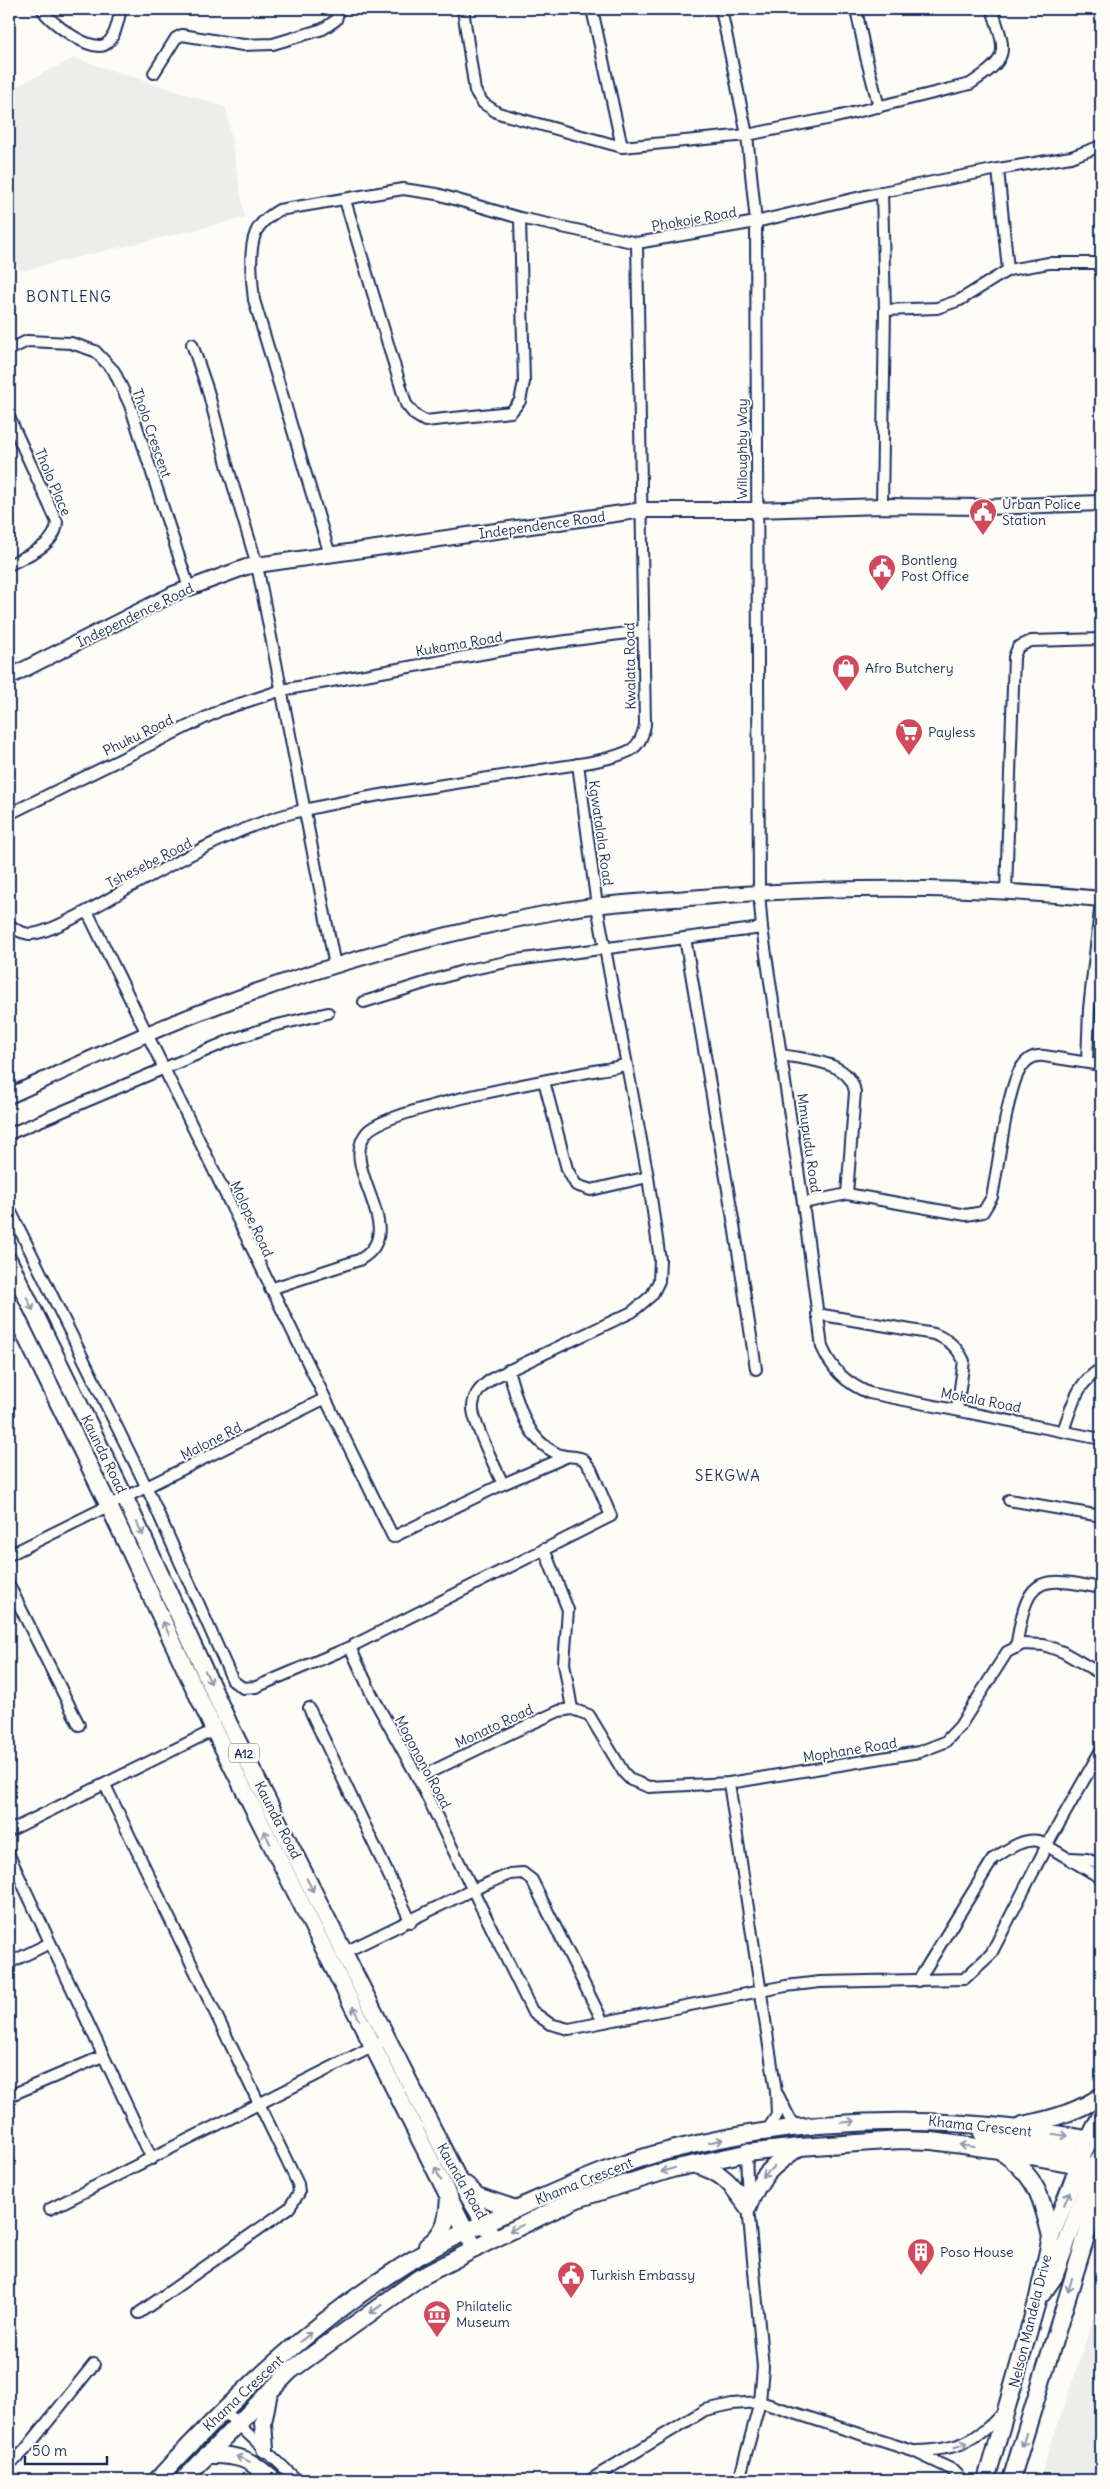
<svg xmlns="http://www.w3.org/2000/svg" width="1110" height="2489" font-family="Delius,sans-serif">
  <rect width="100%" height="100%" fill="#fdfcf7"/>
  <filter id="ink" filterUnits="userSpaceOnUse"><feTurbulence type="fractalNoise" baseFrequency=".02" numOctaves="2"/><feDisplacementMap in="SourceGraphic" scale="10" xChannelSelector="R" yChannelSelector="G"/><feConvolveMatrix kernelMatrix="1 2 1 2 8 2 1 2 1" color-interpolation-filters="sRGB"/></filter>
  <g filter="url(#ink)">
    <g fill="#edeeec">
      <path d="M 74,58 L 226,107 L 245,218 L 20,271 L 9,247 L 9,90 Z"/>
      <path d="M 1101,2296 L 1101,2480 L 1039,2480 Z"/>
    </g>
    <g fill="none" stroke-linecap="round" stroke-linejoin="round">
      <g stroke="#1b2f5e" stroke-width="14">
        <g id="street">
          <path d="M 42,9 C 49,22 92,54 106,44 C 116,37 118,20 121,9"/>
          <path d="M 463,9 L 475,91 L 483,103 L 498,113 L 622,147 L 747,135 L 832,118 L 970,84 C 1011,57 1006,52 992,9"/>
          <path d="M 592,9 L 622,147"/>
          <path d="M 721,9 L 747,135 L 756,222 L 759,892 L 762,928 L 803,1203 L 822,1347 C 832,1370 846,1383 869,1393 L 1101,1439"/>
          <path d="M 856,9 L 866,57 L 879,107"/>
          <path d="M 154,73 L 176,38 L 182,35 L 243,45 L 273,44 L 323,29 L 336,20 L 339,9"/>
          <path d="M 998,169 L 1008,270"/>
          <path d="M 345,200 L 406,404 L 415,415 L 425,421 L 511,412 L 520,401 L 524,382 L 520,218"/>
          <path d="M 885,310 L 937,308 L 960,300 L 1008,270 L 1049,263 L 1101,263"/>
          <path d="M 192,344 L 208,391 L 228,468 L 257,565 L 335,966"/>
          <path d="M 9,350 L 27,341 L 71,343 L 95,351 L 114,371 L 130,405 L 189,588"/>
          <path d="M 9,417 L 57,522 C 56,546 27,555 9,565"/>
          <path d="M 882,506 L 885,310 L 882,192"/>
          <path d="M 330,555 L 254,300 C 252,281 248,250 256,232 C 260,222 271,215 279,210 L 403,189 L 437,194 L 520,218 L 637,243 L 756,222 L 882,192 L 998,169 L 1071,157 L 1101,146"/>
          <path d="M 9,814 L 221,710 L 282,690 L 514,648 L 642,631"/>
          <path d="M 1006,891 L 1014,657 L 1018,647 L 1031,641 L 1101,639"/>
          <path d="M 87,911 L 393,1537 L 503,1484 C 496,1469 471,1419 473,1406 C 474,1393 482,1386 493,1378 L 632,1312 L 652,1295 L 659,1281 L 660,1260 L 648,1177 L 597,906 L 578,764"/>
          <path d="M 9,924 C 14,929 22,933 29,934 C 49,935 109,899 128,888 C 182,859 244,823 304,810 C 380,793 458,783 535,771 C 560,766 609,762 631,750 C 640,744 643,735 645,725 L 637,243"/>
          <path d="M 685,938 L 734,1225 L 756,1369"/>
          <path d="M 364,1002 L 463,971 L 516,960 L 762,928"/>
          <path d="M 782,1055 C 808,1060 850,1061 855,1092 L 847,1194"/>
          <path d="M 1087,1062 L 1089,1009 L 1101,901"/>
          <path d="M 544,1081 L 567,1169 L 576,1185 L 591,1190 L 648,1177"/>
          <path d="M 9,1134 L 231,1040 L 273,1026 L 328,1013"/>
          <path d="M 803,1203 L 847,1194 L 966,1215 L 983,1212 L 992,1197 C 998,1169 1007,1088 1021,1068 C 1027,1059 1033,1055 1044,1056 L 1101,1065"/>
          <path d="M 9,1208 L 147,1488 L 233,1681 L 243,1688 L 256,1687 L 350,1647 L 611,1516 L 591,1469 L 583,1459 C 575,1455 565,1458 556,1453 C 524,1438 518,1401 508,1370"/>
          <path d="M 270,1289 L 359,1260 C 413,1231 336,1168 367,1132 C 390,1106 581,1074 626,1065"/>
          <path d="M 817,1314 L 934,1334 C 949,1340 957,1347 964,1361 L 957,1409"/>
          <path d="M 1063,1431 C 1072,1406 1077,1382 1101,1369"/>
          <path d="M 503,1484 L 566,1457"/>
          <path d="M 1009,1500 L 1101,1516"/>
          <path d="M 544,1549 L 568,1610 L 564,1663 L 572,1709"/>
          <path d="M 9,1555 L 324,1399"/>
          <path d="M 9,1585 L 79,1725"/>
          <path d="M 350,1647 L 372,1695 L 418,1778 L 532,2011 L 550,2024 L 569,2029 L 786,1986 L 820,1982 L 964,1979 L 991,1954 L 1047,1845 L 1101,1750"/>
          <path d="M 1016,1648 C 1027,1580 1033,1574 1101,1588"/>
          <path d="M 309,1708 L 411,1922"/>
          <path d="M 418,1778 L 509,1734 L 559,1711 L 572,1709 L 589,1715 L 624,1773 L 631,1780 L 649,1787 L 729,1783 L 919,1752 L 945,1742 L 960,1726 L 1007,1652 L 1023,1644 L 1044,1645 L 1063,1652 L 1101,1674"/>
          <path d="M 729,1783 L 776,2092 L 777,2115 L 766,2132"/>
          <path d="M 105,1785 L 298,2184 L 299,2193 L 289,2208 L 139,2313"/>
          <path d="M 9,1831 L 214,1730"/>
          <path d="M 9,1855 L 152,2159"/>
          <path d="M 1071,1858 L 1087,1859 L 1101,1865"/>
          <path d="M 341,1954 L 472,1890 L 510,1874 L 523,1873 L 532,1880 L 603,2022"/>
          <path d="M 9,1963 L 50,1943"/>
          <path d="M 918,1981 L 993,1859 C 1007,1850 1022,1838 1039,1841 L 1101,1878"/>
          <path d="M 778,2095 L 790,2119 L 799,2128"/>
          <path d="M 9,2096 L 103,2056"/>
          <path d="M 50,2209 L 378,2044"/>
          <path d="M 223,2410 L 297,2480"/>
          <path d="M 916,2451 C 955,2450 976,2443 1002,2413"/>
          <path d="M 9,2463 L 16,2459 L 25,2450 L 94,2364"/>
          <path d="M 590,2480 L 705,2410 L 732,2404 L 760,2402 L 913,2451 L 951,2469 L 962,2480"/>
          <path d="M 739,2480 L 760,2402 L 763,2367 L 748,2207 L 746,2149"/>
        </g>
      </g>
      <g stroke="#1b2f5e" stroke-width="18">
        <g id="secondary">
          <path d="M 9,677 L 173,594 L 246,567 L 257,565 L 643,510 L 756,510 L 882,506 L 986,507 L 1101,503"/>
          <path d="M 9,1096 C 79,1064 149,1031 222,1004 C 330,963 451,931 565,910 C 606,903 648,901 689,898 C 827,886 964,885 1101,899"/>
        </g>
      </g>
      <g stroke="#1b2f5e" stroke-width="20">
        <g id="primary">
          <path d="M 9,1261 L 125,1498 L 229,1724 L 457,2177 L 494,2239"/>
          <path d="M 9,1302 L 109,1506 L 214,1730 L 475,2249"/>
          <path d="M 1022,2125 C 1049,2120 1078,2112 1101,2096"/>
          <path d="M 982,2133 L 1075,2153"/>
          <path d="M 1003,2153 C 1037,2176 1042,2199 1051,2237"/>
          <path d="M 696,2165 C 723,2172 732,2185 748,2207"/>
          <path d="M 466,2185 L 477,2196 L 516,2209"/>
          <path d="M 748,2207 C 759,2177 772,2166 798,2148"/>
          <path d="M 427,2246 C 446,2232 448,2218 449,2196"/>
          <path d="M 1042,2294 L 1054,2277 L 1094,2168 L 1101,2157"/>
          <path d="M 265,2449 L 263,2423 L 269,2392"/>
          <path d="M 207,2455 C 239,2454 250,2459 273,2480"/>
          <path d="M 157,2480 C 231,2400 311,2323 404,2265 C 440,2242 479,2225 518,2208 C 568,2186 617,2163 671,2150 C 815,2114 956,2113 1101,2142"/>
          <path d="M 183,2480 L 290,2371 L 419,2278 L 494,2239 L 577,2199 L 672,2169 L 746,2153 L 800,2147 L 901,2140 L 932,2141 L 999,2150 L 1101,2169"/>
          <path d="M 986,2480 L 1037,2302 L 1051,2237 L 1089,2139 L 1101,2115"/>
          <path d="M 1011,2480 L 1101,2188"/>
        </g>
      </g>
      <use href="#street" stroke="#fdfcf7" stroke-width="10"/>
      <use href="#secondary" stroke="#fdfcf7" stroke-width="14"/>
      <use href="#primary" stroke="#fdfcf7" stroke-width="16"/>
    </g>
    <defs><path id="oneway-shaft" d="M-6 0H5M1.5-3L5.5 0L1.5 3" fill="none" stroke-width="1.6" stroke-linecap="round" stroke-linejoin="round" transform="scale(1.25)"/></defs>
    <g stroke="#8c96aa">
      <use href="#oneway-shaft" transform="translate(30 1304) rotate(64)"/>
      <use href="#oneway-shaft" transform="translate(140 1529) rotate(65)"/>
      <use href="#oneway-shaft" transform="translate(166 1628) rotate(-115)"/>
      <use href="#oneway-shaft" transform="translate(208 1677) rotate(65)"/>
      <use href="#oneway-shaft" transform="translate(267 1837) rotate(-116)"/>
      <use href="#oneway-shaft" transform="translate(310 1885) rotate(63)"/>
      <use href="#oneway-shaft" transform="translate(356 2013) rotate(-117)"/>
      <use href="#oneway-shaft" transform="translate(848 2122) rotate(-6)"/>
      <use href="#oneway-shaft" transform="translate(1061 2135) rotate(8)"/>
      <use href="#oneway-shaft" transform="translate(716 2141) rotate(-11)"/>
      <use href="#oneway-shaft" transform="translate(967 2146) rotate(-172)"/>
      <use href="#oneway-shaft" transform="translate(668 2170) rotate(163)"/>
      <use href="#oneway-shaft" transform="translate(768 2172) rotate(136)"/>
      <use href="#oneway-shaft" transform="translate(438 2174) rotate(-117)"/>
      <use href="#oneway-shaft" transform="translate(1067 2198) rotate(-68)"/>
      <use href="#oneway-shaft" transform="translate(516 2228) rotate(155)"/>
      <use href="#oneway-shaft" transform="translate(1070 2285) rotate(107)"/>
      <use href="#oneway-shaft" transform="translate(376 2309) rotate(144)"/>
      <use href="#oneway-shaft" transform="translate(306 2337) rotate(-38)"/>
      <use href="#oneway-shaft" transform="translate(1024 2440) rotate(107)"/>
      <use href="#oneway-shaft" transform="translate(961 2445) rotate(-19)"/>
      <use href="#oneway-shaft" transform="translate(243 2459) rotate(-158)"/>
    </g>
  </g>
  <defs>
    <g id="civic-pin" transform="scale(1.4375)"><path d="M0 17L-7.5 6A9.5 9.5 0 1 1 7.5 6Z" fill="#d1495b" stroke="#fdfcf7"/><path d="M-.6-6.5H3V-4.5H.6V-3L4-1V1h2V6H-6V1h2V-1L-.6-3ZM-1.2 2.5V6h2.4V2.5Z" fill="#fff"/></g>
    <g id="shop-pin" transform="scale(1.4375)"><path d="M0 17L-7.5 6A9.5 9.5 0 1 1 7.5 6Z" fill="#d1495b" stroke="#fdfcf7"/><path d="M-5-2.5h2.3a2.7 3.5 0 0 1 5.4 0H5L5.5 6h-11ZM-1.5-2.5h3a1.5 2.3 0 0 0-3 0Z" fill="#fff"/></g>
    <g id="supermarket-pin" transform="scale(1.4375)"><path d="M0 17L-7.5 6A9.5 9.5 0 1 1 7.5 6Z" fill="#d1495b" stroke="#fdfcf7"/><path d="M-6-5.5h2.5l.6 2H6L4.5 2H-2.5L-4.4-4H-6ZM-1.5 3.2a1.3 1.3 0 1 0 .1 0ZM3 3.2a1.3 1.3 0 1 0 .1 0Z" fill="#fff"/></g>
    <g id="building-pin" transform="scale(1.4375)"><path d="M0 17L-7.5 6A9.5 9.5 0 1 1 7.5 6Z" fill="#d1495b" stroke="#fdfcf7"/><path d="M-4-6H4V6H1V3H-1V6H-4ZM-2.5-4.3h1.7v1.8h-1.7ZM.8-4.3h1.7v1.8H.8ZM-2.5-1h1.7V.8h-1.7ZM.8-1h1.7V.8H.8Z" fill="#fff"/></g>
    <g id="museum-pin" transform="scale(1.4375)"><path d="M0 17L-7.5 6A9.5 9.5 0 1 1 7.5 6Z" fill="#d1495b" stroke="#fdfcf7"/><path d="M0-6L6-3V-2H-6V-3ZM-5-1h2V3h-2ZM-1-1h2V3h-2ZM3-1h2V3H3ZM-6 4H6V6H-6Z" fill="#fff"/></g>
  </defs>
  <g fill-rule="evenodd">
    <use href="#civic-pin" x="983" y="512"/>
    <use href="#civic-pin" x="882" y="568"/>
    <use href="#shop-pin" x="846" y="668"/>
    <use href="#supermarket-pin" x="909" y="732"/>
    <use href="#building-pin" x="921" y="2252"/>
    <use href="#civic-pin" x="571" y="2275"/>
    <use href="#museum-pin" x="437" y="2314"/>
  </g>
  <g text-anchor="middle" dominant-baseline="central" stroke-width="4" stroke-linejoin="round" paint-order="stroke">
    <rect fill="#fdfcf7" stroke="#5f6c8c" stroke-width="1" x="229" y="1743.5" width="30" height="19" rx="4"/>
    <g font-size="12" font-weight="bold" fill="#1b2f5e">
      <text x="244" y="1753">A12</text>
    </g>
    <g font-size="14" fill="#1b2f5e" stroke="#fdfcf7">
      <text transform="translate(694 219) rotate(-10)">Phokoje Road</text>
      <text transform="translate(152 433) rotate(71)">Tholo Crescent</text>
      <text transform="translate(742 449) rotate(-90)">Willoughby Way</text>
      <text transform="translate(53 482) rotate(67)">Tholo Place</text>
      <text transform="translate(542 525) rotate(-8)">Independence Road</text>
      <text transform="translate(135 615) rotate(-26)">Independence Road</text>
      <text transform="translate(459 644) rotate(-10)">Kukama Road</text>
      <text transform="translate(630 666) rotate(-91)">Kwalata Road</text>
      <text transform="translate(138 735) rotate(-26)">Phuku Road</text>
      <text transform="translate(601 833) rotate(82)">Kgwatalala Road</text>
      <text transform="translate(149 863) rotate(-27)">Tshesebe Road</text>
      <text transform="translate(809 1143) rotate(82)">Mmupudu Road</text>
      <text transform="translate(252 1219) rotate(65)">Molope Road</text>
      <text transform="translate(981 1400) rotate(11)">Mokala Road</text>
      <text transform="translate(211 1441) rotate(-27)">Malone Rd</text>
      <text transform="translate(104 1454) rotate(64)">Kaunda Road</text>
      <text transform="translate(494 1726) rotate(-25)">Monato Road</text>
      <text transform="translate(850 1750) rotate(-9)">Mophane Road</text>
      <text transform="translate(423 1762) rotate(62)">Mogonono Road</text>
      <text transform="translate(278 1820) rotate(63)">Kaunda Road</text>
      <text transform="translate(980 2126) rotate(6)">Khama Crescent</text>
      <text transform="translate(462 2181) rotate(60)">Kaunda Road</text>
      <text transform="translate(584 2181) rotate(-22)">Khama Crescent</text>
      <text transform="translate(1030 2321) rotate(-76)">Nelson Mandela Drive</text>
      <text transform="translate(243 2393) rotate(-43)">Khama Crescent</text>
    </g>
    <g font-size="14" fill="#1b2f5e" stroke="#fdfcf7" text-anchor="start">
      <text x="1002" y="504">Urban Police<tspan x="1002" dy="16">Station</tspan></text>
      <text x="901" y="560">Bontleng<tspan x="901" dy="16">Post Office</tspan></text>
      <text x="865" y="668">Afro Butchery</text>
      <text x="928" y="732">Payless</text>
      <text x="940" y="2252">Poso House</text>
      <text x="590" y="2275">Turkish Embassy</text>
      <text x="456" y="2306">Philatelic<tspan x="456" dy="16">Museum</tspan></text>
    </g>
    <g font-size="15" letter-spacing="1" fill="#1b2f5e" stroke="#fdfcf7">
      <text x="69" y="296">BONTLENG</text>
      <text x="728" y="1475">SEKGWA</text>
    </g>
  </g>
  <rect width="1110" height="2489" fill="none" stroke="#fdfcf7" stroke-width="30"/>
  <rect x="15" y="15" width="1080" height="2459" fill="none" stroke="#1b2f5e" stroke-width="2" filter="url(#ink)"/>
  <path d="M25 2456v8h82v-8" fill="none" stroke="#1b2f5e" stroke-width="2.5"/>
  <text x="32" y="2456" font-size="15" fill="#1b2f5e" stroke="#fdfcf7" stroke-width="4" paint-order="stroke">50 m</text>
</svg>
